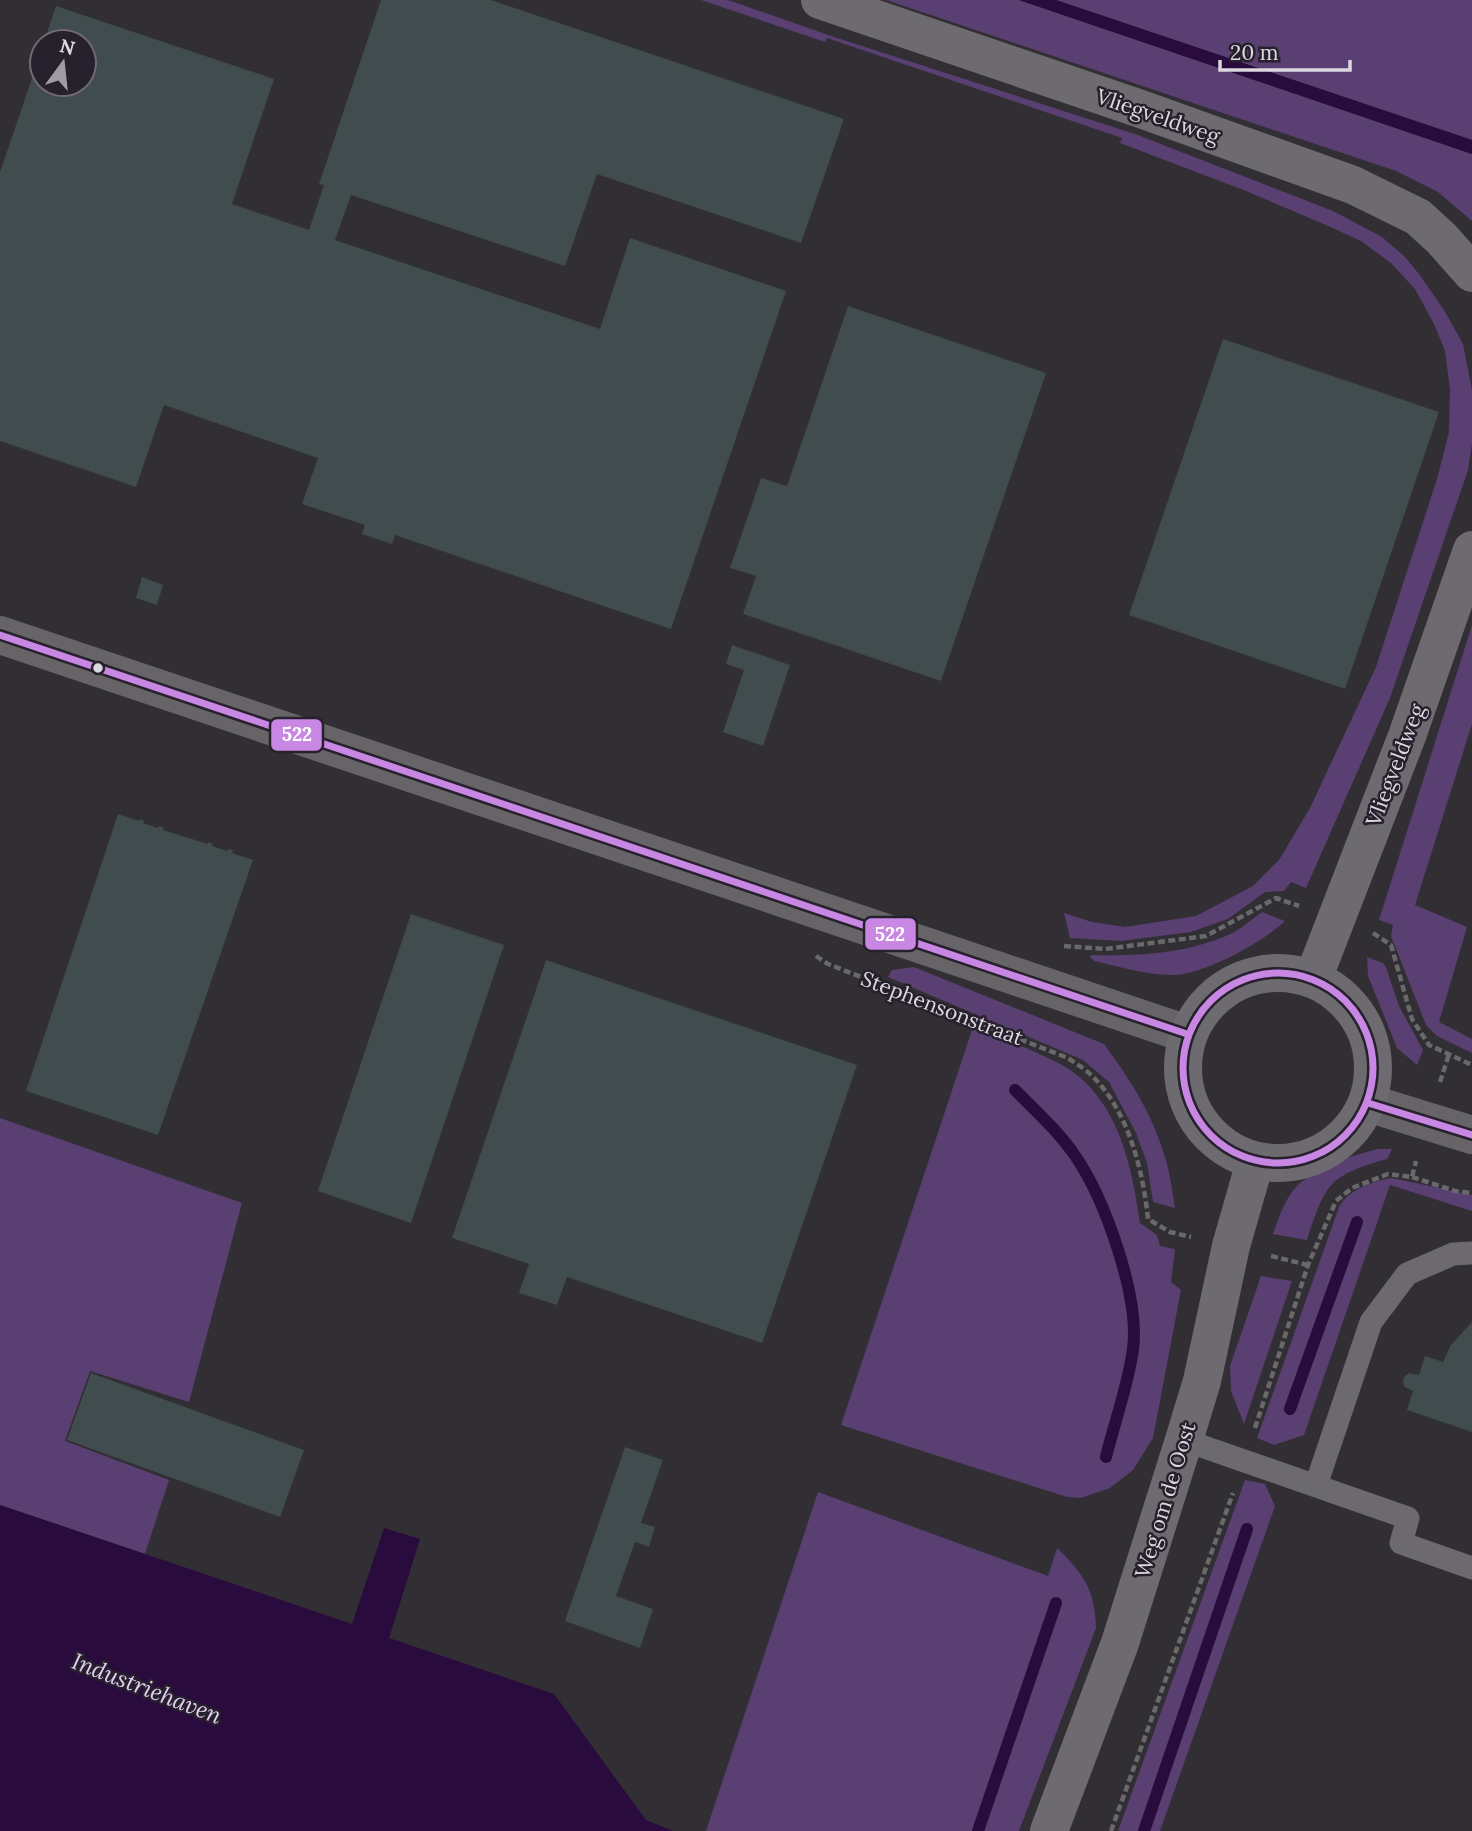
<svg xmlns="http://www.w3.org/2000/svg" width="1472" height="1831" font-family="Lora,serif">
  <rect width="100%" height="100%" fill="#312e34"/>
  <g fill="#5a3f72">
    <path d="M 701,0 L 728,0 L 834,37 L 1135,134 L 1333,211 L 1382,237 L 1405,257 L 1419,274 L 1444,310 L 1463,344 L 1472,390 L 1472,444 L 1468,470 L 1390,698 L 1306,888 L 1291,882 L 1284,891 L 1265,892 L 1228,919 L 1191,932 L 1121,941 L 1070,938 L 1064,913 L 1092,922 L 1125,927 L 1196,916 L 1253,886 L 1279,860 L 1310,808 L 1376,667 L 1437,479 L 1449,432 L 1450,390 L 1445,351 L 1434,324 L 1415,289 L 1391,263 L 1361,241 L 1326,225 L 1246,191 L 1120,143 L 1122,138 L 827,38 L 825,42 Z"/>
    <path d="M 886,0 L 1019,0 L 1472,154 L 1472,221 L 1438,192 L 1396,171 Z"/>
    <path d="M 1056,0 L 1472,0 L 1472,140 Z"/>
    <path d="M 1472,625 L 1472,724 L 1415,905 L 1467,927 L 1439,1022 L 1472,1039 L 1472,1053 L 1437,1036 L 1426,1025 L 1391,936 L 1393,925 L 1379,920 Z"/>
    <path d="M 1262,912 L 1285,921 C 1263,942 1205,974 1174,975 C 1147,975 1120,967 1094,961 L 1090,957 L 1091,955 C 1137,956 1183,954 1226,936 C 1239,931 1251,920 1262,912 Z"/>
    <path d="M 1367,957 L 1383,963 L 1386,967 L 1399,1006 L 1423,1050 L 1417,1065 L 1397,1048 L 1368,976 Z"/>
    <path d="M 914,967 L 1104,1044 C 1129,1078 1152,1113 1164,1154 C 1170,1171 1172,1190 1175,1208 L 1153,1202 L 1147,1163 L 1136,1133 L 1109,1082 L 1083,1060 L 888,977 L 892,970 Z"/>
    <path d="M 973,1027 C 1002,1039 1034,1050 1062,1065 C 1117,1096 1132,1164 1140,1223 L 1157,1235 L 1160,1246 L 1175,1249 L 1171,1282 L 1181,1290 L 1153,1438 L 1133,1470 L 1110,1488 L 1081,1498 L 1067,1497 L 841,1425 Z"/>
    <path d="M 0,1118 L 242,1203 L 189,1402 L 90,1371 L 65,1441 L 169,1480 L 145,1554 L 0,1505 Z"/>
    <path d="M 1378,1149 L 1392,1149 L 1387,1159 C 1328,1176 1326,1183 1307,1240 L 1273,1234 C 1279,1217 1285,1198 1298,1185 C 1319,1166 1351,1156 1378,1149 Z"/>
    <path d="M 1392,1178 L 1472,1195 L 1472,1211 L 1390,1185 L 1304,1435 L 1274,1445 L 1257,1438 L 1339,1207 C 1349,1189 1373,1181 1392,1178 Z"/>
    <path d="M 1261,1276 L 1292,1281 L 1244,1424 L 1231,1391 L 1230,1366 Z"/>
    <path d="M 1245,1480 L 1265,1484 L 1275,1506 L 1160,1831 L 1118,1831 Z"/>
    <path d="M 818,1492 L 1048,1576 L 1057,1548 C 1084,1574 1095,1590 1096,1628 L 1019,1831 L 706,1831 Z"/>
  </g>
  <g fill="#290b3e">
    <path d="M 1019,0 L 1056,0 L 1472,140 L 1472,154 Z"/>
    <path d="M 0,1505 L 352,1624 L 384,1528 L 420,1539 L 389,1638 L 554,1694 L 646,1820 L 673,1831 L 0,1831 Z"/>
  </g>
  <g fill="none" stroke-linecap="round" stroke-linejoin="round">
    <g stroke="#290b3e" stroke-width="12">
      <path d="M 1015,1090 C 1037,1112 1059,1132 1076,1157 C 1105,1200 1140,1297 1133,1349 C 1129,1382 1114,1424 1106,1457"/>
      <path d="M 1290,1409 L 1357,1222"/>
      <path d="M 978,1831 L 1056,1603"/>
      <path d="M 1144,1831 L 1247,1529"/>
    </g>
  </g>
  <g fill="#404c4d">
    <path d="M 381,0 L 491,0 L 844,119 L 801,243 L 597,174 L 565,266 L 351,195 L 335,240 L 600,329 L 630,238 L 786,291 L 671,629 L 395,535 L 392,544 L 362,534 L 365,525 L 302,504 L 318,458 L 164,405 L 136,487 L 0,441 L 0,172 L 42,49 L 42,84 L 84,84 L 84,42 L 44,42 L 56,6 L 274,79 L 232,204 L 309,230 L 324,185 L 319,184 Z"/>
    <path d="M 848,306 L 1046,373 L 941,681 L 743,614 L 756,576 L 730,568 L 761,478 L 787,486 Z"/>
    <path d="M 1223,339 L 1439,412 L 1345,689 L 1129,615 Z"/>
    <path d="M 142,577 L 163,585 L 157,605 L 136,598 Z"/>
    <path d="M 732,645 L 790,665 L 763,746 L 723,732 L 744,670 L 726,664 Z"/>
    <path d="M 118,814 L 139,821 L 140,819 L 144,821 L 143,823 L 158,828 L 159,826 L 164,828 L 163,830 L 208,844 L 208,842 L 213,844 L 212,846 L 227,851 L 228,849 L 233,850 L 232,853 L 253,860 L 158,1135 L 26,1091 Z"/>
    <path d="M 411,914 L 504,945 L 411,1223 L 318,1191 Z"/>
    <path d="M 546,960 L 857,1065 L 762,1343 L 567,1277 L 557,1305 L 519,1293 L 529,1264 L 452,1238 Z"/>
    <path d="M 1472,1322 L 1472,1432 L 1407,1410 L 1413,1391 L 1405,1387 L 1403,1382 L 1404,1377 L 1409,1373 L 1419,1375 L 1425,1356 L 1443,1362 L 1451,1345 Z"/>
    <path d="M 91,1373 L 304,1450 L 280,1517 L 67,1440 Z"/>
    <path d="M 625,1447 L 663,1460 L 641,1523 L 655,1527 L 649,1547 L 635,1542 L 616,1596 L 653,1609 L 640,1648 L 565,1621 Z"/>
  </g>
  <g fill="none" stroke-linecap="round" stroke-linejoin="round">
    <g stroke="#69686b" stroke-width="4.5" stroke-dasharray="7 3.5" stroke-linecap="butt">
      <path d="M 1373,933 L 1391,945 L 1412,1019 L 1429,1045 L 1472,1065"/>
      <path d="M 1064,946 L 1105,949 L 1206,936 L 1276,898 L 1299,906"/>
      <path d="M 816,956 L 828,964 L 1068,1058 C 1075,1063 1084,1068 1090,1074 C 1128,1109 1143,1170 1148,1219 L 1170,1232 L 1191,1237"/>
      <path d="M 1440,1082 L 1449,1054"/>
      <path d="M 1412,1177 L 1455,1191 L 1472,1193"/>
      <path d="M 1271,1256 L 1308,1265"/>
      <path d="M 1255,1428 L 1308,1265 L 1336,1201 L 1352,1188 L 1388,1174 L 1412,1177 L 1416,1161"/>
      <path d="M 1111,1831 L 1233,1493"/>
    </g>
    <g stroke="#6c6a6e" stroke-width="23">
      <path d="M 1184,1440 L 1408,1518 L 1401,1543 L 1472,1568"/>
      <path d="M 1316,1485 L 1371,1322 L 1407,1274 L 1453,1254 L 1472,1253"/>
    </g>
    <g stroke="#666467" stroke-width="38">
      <path d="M 0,635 L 1187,1034"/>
      <path d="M 1368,1103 L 1472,1135"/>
    </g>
    <g stroke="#6d6b70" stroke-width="38">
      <path d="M 820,0 L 1138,108 L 1353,185 L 1418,217 L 1442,239 L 1472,273"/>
      <circle cx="1278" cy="1068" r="95"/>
      <path d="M 1313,979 L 1407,736 L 1472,550"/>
      <path d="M 1049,1831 L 1120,1643 L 1184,1440 L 1202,1381 L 1231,1246 L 1255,1162"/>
    </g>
    <g stroke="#27202d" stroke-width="12">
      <g id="bus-1">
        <path d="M 0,635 L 1187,1034"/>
        <circle cx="1278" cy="1068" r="95"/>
        <path d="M 1368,1103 L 1472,1135"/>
      </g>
    </g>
    <use href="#bus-1" stroke="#c787e3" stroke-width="7"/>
  </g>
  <circle fill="#dcd8e0" stroke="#27202d" stroke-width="2.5" cx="98" cy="668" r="6"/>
  <g text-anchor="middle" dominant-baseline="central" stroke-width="5" stroke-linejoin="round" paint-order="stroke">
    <g font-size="21" fill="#dcd8e0" stroke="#27202d">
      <text transform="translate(1158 116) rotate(19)">Vliegveldweg</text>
      <text transform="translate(1395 765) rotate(-69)">Vliegveldweg</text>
      <text transform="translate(942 1008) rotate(21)">Stephensonstraat</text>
      <text transform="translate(1165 1500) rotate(-73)">Weg om de Oost</text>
    </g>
    <g font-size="23" font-style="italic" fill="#dfcef2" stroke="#27202d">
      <text transform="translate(147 1688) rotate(21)">Industriehaven</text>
    </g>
  </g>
  <g stroke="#27202d" stroke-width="2.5">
    <rect x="270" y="718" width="53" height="34" rx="7" fill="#c787e3"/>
    <rect x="864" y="917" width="53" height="34" rx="7" fill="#c787e3"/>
  </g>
  <g font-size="19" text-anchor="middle" font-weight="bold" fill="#fff">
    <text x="297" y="741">522</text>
    <text x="890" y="941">522</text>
  </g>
  <g transform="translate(63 63) rotate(15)"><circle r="33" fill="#27202d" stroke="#6f6a75" stroke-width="2"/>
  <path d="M0-5L12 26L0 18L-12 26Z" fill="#a09ca4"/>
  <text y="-10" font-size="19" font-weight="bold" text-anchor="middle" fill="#dcd8e0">N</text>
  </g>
  <path d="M1220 60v10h130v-10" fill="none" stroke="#dcd8e0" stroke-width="3.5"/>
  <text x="1230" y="60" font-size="21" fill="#dcd8e0" stroke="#27202d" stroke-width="5" paint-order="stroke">20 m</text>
</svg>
